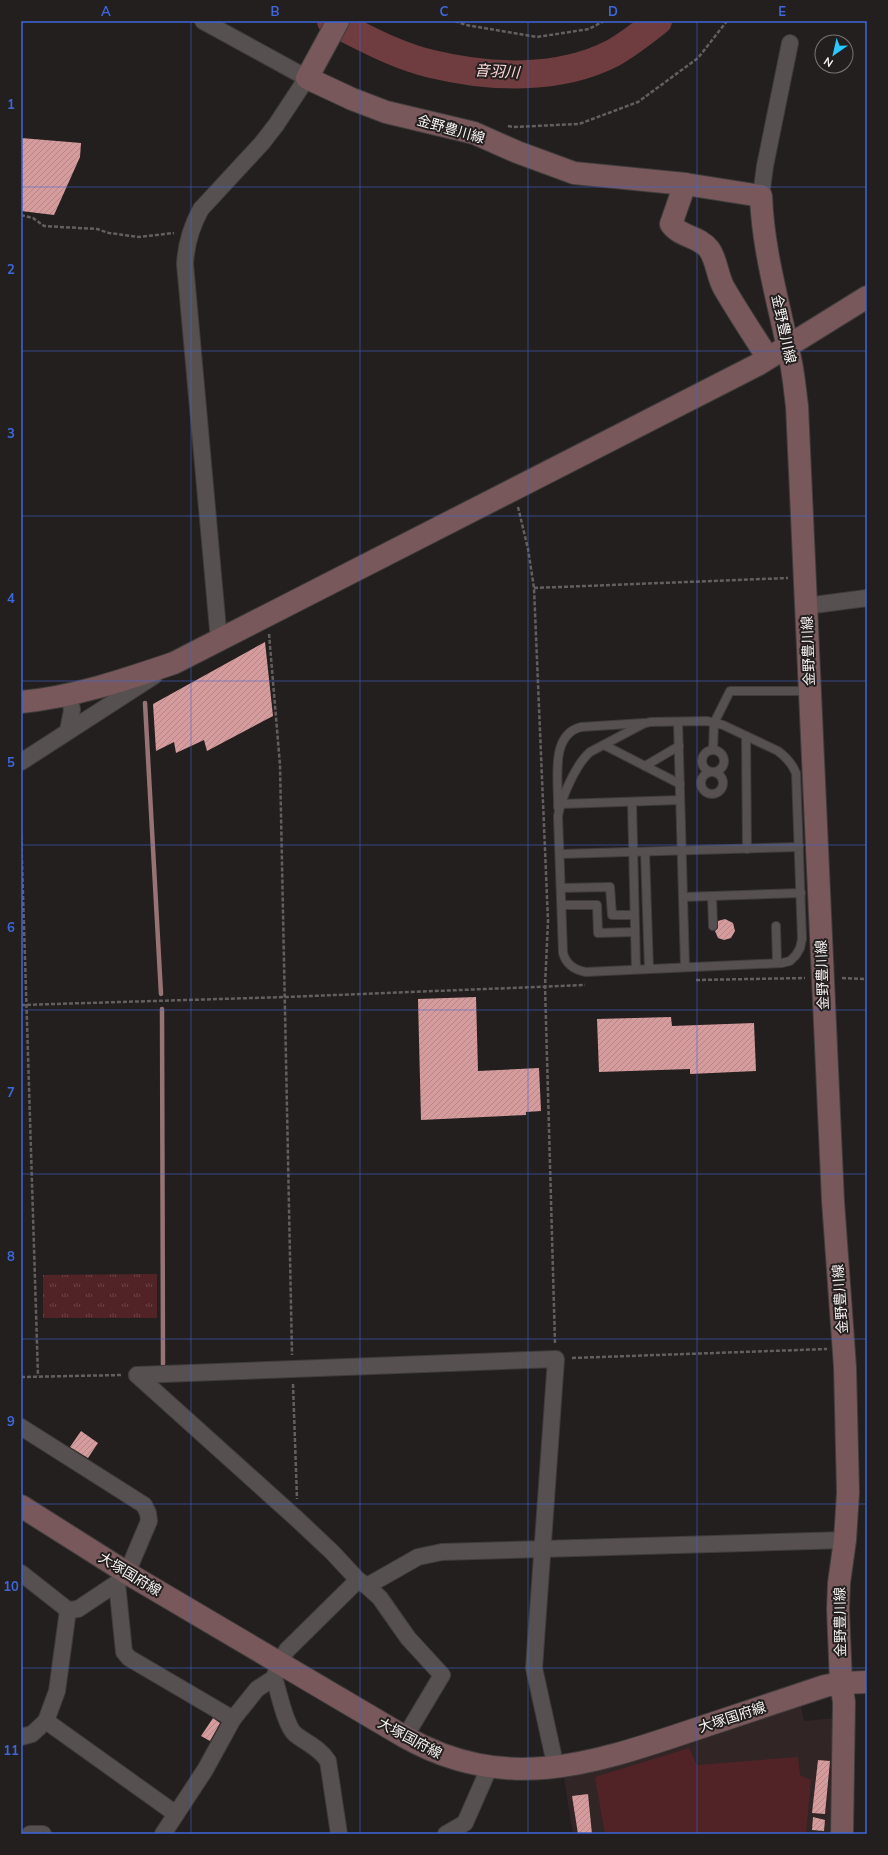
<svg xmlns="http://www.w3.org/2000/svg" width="888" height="1855" font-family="Mulish,'Noto Sans JP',sans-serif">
  <defs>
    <pattern id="grass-tufts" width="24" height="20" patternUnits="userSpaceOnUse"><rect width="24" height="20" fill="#512326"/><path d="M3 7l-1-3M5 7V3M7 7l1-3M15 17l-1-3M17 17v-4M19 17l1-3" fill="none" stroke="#6b4346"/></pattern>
    <pattern id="building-hatch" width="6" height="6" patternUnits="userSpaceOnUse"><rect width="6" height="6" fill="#d69b9c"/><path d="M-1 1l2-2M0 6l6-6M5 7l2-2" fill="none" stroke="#b38687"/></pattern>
  </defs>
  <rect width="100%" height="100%" fill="#241f1f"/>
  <path fill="#312525" d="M 800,1702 L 804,1721 L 835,1718 L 838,1834 L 573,1834 L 564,1778 L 637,1760 L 736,1728 Z"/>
  <path fill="url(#grass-tufts)" d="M 157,1274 L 157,1318 L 43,1318 L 43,1275 Z"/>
  <path fill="#512326" d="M 689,1748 L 697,1765 L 798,1757 L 800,1775 L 811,1780 L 806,1834 L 605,1834 L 595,1777 Z"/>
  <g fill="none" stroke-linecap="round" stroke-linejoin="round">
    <g stroke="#987375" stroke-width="4.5">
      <path d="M 145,703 L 161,994"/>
      <path d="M 162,1009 L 163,1364"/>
    </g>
    <path stroke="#6f3d3f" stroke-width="28" d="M 331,21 C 363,37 397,56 432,64 C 490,78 559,81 613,53 C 629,44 644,32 658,21"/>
  </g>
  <g fill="url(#building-hatch)">
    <path d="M 21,138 L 81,143 L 80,157 L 54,215 L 21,211 Z"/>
    <path d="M 265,642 L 273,716 L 207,751 L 204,740 L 176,753 L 174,742 L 156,751 L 153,704 Z"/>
    <path d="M 725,919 L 733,923 L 735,931 L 731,938 L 724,940 L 718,938 L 715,931 L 718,928 L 718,921 Z"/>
    <path d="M 476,997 L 478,1071 L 539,1068 L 541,1111 L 526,1112 L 526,1115 L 421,1120 L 418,999 Z"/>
    <path d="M 671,1017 L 672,1026 L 754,1023 L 756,1071 L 690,1074 L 690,1069 L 599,1072 L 597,1019 Z"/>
    <path d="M 81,1431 L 98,1443 L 88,1458 L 70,1447 Z"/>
    <path d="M 213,1718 L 220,1723 L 210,1741 L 201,1736 Z"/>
    <path d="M 818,1760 L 830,1761 L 825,1814 L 812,1813 Z"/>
    <path d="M 588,1794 L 592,1834 L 578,1834 L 572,1796 Z"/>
    <path d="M 813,1817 L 825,1820 L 824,1831 L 812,1830 Z"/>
  </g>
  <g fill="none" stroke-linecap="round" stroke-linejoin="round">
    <g stroke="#403c3c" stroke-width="10">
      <g id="lane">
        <path d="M 707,721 L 723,725 L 778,751 C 786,757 792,763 796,773 L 802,939 L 800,948 L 796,955 L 790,961 L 782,963 L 586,972 C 574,970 566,964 563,953 L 558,816 C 561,798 576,764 590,752 L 643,724 L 650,722 Z"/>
        <path d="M 678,722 L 685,967"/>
        <path d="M 746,736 L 747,849"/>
        <path d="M 604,745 L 680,784"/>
        <circle cx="713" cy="761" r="11"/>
        <path d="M 713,750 L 714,723 L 730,691 L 809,691"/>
        <path d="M 645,766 L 679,746"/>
        <circle cx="712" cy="783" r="11"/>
        <path d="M 632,802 L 636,969"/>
        <path d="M 561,804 L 680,800"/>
        <path d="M 558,807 C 559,782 549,735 581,727 L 644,723"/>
        <path d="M 645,852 L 649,969"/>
        <path d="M 560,854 L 799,847"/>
        <path d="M 561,888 L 610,887 L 612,915 L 634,915"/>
        <path d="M 712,896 L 713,926"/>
        <path d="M 683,897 L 801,893"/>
        <path d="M 562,905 L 597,905 L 598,933 L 635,932"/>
        <path d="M 776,926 L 777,963"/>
      </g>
    </g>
    <g stroke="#403c3c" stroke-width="18">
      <g id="street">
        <path d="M 203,21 L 307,78 L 276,125 L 262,143 L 201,209 C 191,227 186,244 185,264 L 219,641"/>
        <path d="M 761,196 L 765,166 L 790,43"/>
        <path d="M 806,606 L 867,598"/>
        <path d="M 68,731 L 72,710 L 69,694"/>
        <path d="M 21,762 L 154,676"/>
        <path d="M 137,1375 L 556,1359 L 534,1668 L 556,1768"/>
        <path d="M 137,1375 L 298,1520 L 332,1552 L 358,1580 L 367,1586 L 380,1598 L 408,1638 L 442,1675 L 405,1737"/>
        <path d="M 21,1427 L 144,1505 L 148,1513 L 149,1521 L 127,1573 L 117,1583 L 78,1609 L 68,1610 L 21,1573"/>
        <path d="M 117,1583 L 124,1652 L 129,1658 L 233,1719"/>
        <path d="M 367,1586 L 418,1557 L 442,1552 L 845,1540"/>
        <path d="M 274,1678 C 279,1692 285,1725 295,1734 C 306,1743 320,1748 328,1761 L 339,1834"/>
        <path d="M 46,1721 L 176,1814"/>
        <path d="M 21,1737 L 32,1734 L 46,1721 L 57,1691 L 68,1610"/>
        <path d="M 30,1834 L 43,1834"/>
        <path d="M 163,1834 L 205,1770 L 233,1719 L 257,1689 L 274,1678 L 279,1663 L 287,1650 L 358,1580"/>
        <path d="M 446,1834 L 465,1823 L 490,1766"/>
      </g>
    </g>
    <g stroke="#403c3c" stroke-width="24">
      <g id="secondary">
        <path d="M 338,21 L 307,78 L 352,99 L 386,112 L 474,133 L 517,152 L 574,173 L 685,184 L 761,196 C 763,253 780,307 791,363 C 794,377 795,392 797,406 L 833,1201 L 845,1367 L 848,1493 L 845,1540 L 839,1583 L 838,1609 L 841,1683 L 844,1702 L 842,1834"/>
        <path d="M 685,184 L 671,224 C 680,237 699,236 709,249 C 717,260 717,276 724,288 C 738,312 753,335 768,358"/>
        <path d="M 21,702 C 74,697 124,680 174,663 L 759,364 L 867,297"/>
        <path d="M 21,1506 L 127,1573 L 405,1737 C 505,1793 589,1765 690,1731 C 735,1716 780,1701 825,1686 L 841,1683 L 867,1682"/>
      </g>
    </g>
    <g stroke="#635f5f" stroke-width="2.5" stroke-dasharray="4 2" stroke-linecap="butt">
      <path d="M 455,21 L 466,25 L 537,37 L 589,29 L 604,21"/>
      <path d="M 508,126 L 513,127 L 579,124 L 638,102 L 698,58 L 727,21"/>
      <path d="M 21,215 L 33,218 L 44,226 L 97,229 L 109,233 L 139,237 L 174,233"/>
      <path d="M 518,507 L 528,549 L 534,588 L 548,921 L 545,986 L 555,1343"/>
      <path d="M 534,588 L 788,578"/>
      <path d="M 269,634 L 280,765 L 292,1355"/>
      <path d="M 21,830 L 38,1376"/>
      <path d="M 842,978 L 867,979"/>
      <path d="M 696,980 L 805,978"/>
      <path d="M 21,1005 L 286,997 L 585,985"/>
      <path d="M 572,1358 L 827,1349"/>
      <path d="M 21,1377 L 122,1375"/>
      <path d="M 293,1384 L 297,1499"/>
    </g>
    <use href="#lane" stroke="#565050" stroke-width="8"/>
    <use href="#street" stroke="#565050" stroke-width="16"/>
    <use href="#secondary" stroke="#78585a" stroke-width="22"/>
  </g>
  <path fill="none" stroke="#3e67dc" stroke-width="1" stroke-opacity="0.55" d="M 191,21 L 191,1834M 360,21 L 360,1834M 528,21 L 528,1834M 697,21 L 697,1834M 21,187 L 867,187M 21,351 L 867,351M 21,516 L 867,516M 21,681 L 867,681M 21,845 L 867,845M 21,1010 L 867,1010M 21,1174 L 867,1174M 21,1339 L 867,1339M 21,1504 L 867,1504M 21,1668 L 867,1668"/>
  <g text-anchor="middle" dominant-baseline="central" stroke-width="4" stroke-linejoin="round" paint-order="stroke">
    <g font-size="14" fill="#f6f2f2" stroke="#241f1f">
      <text transform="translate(451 129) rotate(16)">金野豊川線</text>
      <text transform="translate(784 329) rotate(78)">金野豊川線</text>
      <text transform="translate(808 651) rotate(-92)">金野豊川線</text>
      <text transform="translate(822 975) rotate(-92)">金野豊川線</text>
      <text transform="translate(840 1299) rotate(-94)">金野豊川線</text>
      <text transform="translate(130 1574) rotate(31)">大塚国府線</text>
      <text transform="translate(840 1622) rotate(-91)">金野豊川線</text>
      <text transform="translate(732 1717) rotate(-18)">大塚国府線</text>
      <text transform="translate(410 1738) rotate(28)">大塚国府線</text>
    </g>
    <g font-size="15" font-style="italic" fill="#fed9da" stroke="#241f1f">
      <text transform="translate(497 71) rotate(3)">音羽川</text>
    </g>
  </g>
  <rect width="888" height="1855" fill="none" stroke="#241f1f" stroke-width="44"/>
  <g transform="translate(834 54) rotate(214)"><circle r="19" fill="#241f1f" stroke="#787373"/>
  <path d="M0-3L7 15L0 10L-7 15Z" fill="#29c8ff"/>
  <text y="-6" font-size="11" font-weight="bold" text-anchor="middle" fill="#f6f2f2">N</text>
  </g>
  <rect x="22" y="22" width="844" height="1811" fill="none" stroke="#3e67dc" stroke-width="1.5"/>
  <g font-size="13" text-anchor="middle" font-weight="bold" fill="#3e67dc">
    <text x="106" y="16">A</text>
    <text x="275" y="16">B</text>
    <text x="444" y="16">C</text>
    <text x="613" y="16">D</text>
    <text x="782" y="16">E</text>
    <text x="11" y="109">1</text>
    <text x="11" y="274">2</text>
    <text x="11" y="438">3</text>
    <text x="11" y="603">4</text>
    <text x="11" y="767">5</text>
    <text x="11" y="932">6</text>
    <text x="11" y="1097">7</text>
    <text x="11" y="1261">8</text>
    <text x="11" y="1426">9</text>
    <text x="11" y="1591">10</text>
    <text x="11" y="1755">11</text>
  </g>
</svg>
